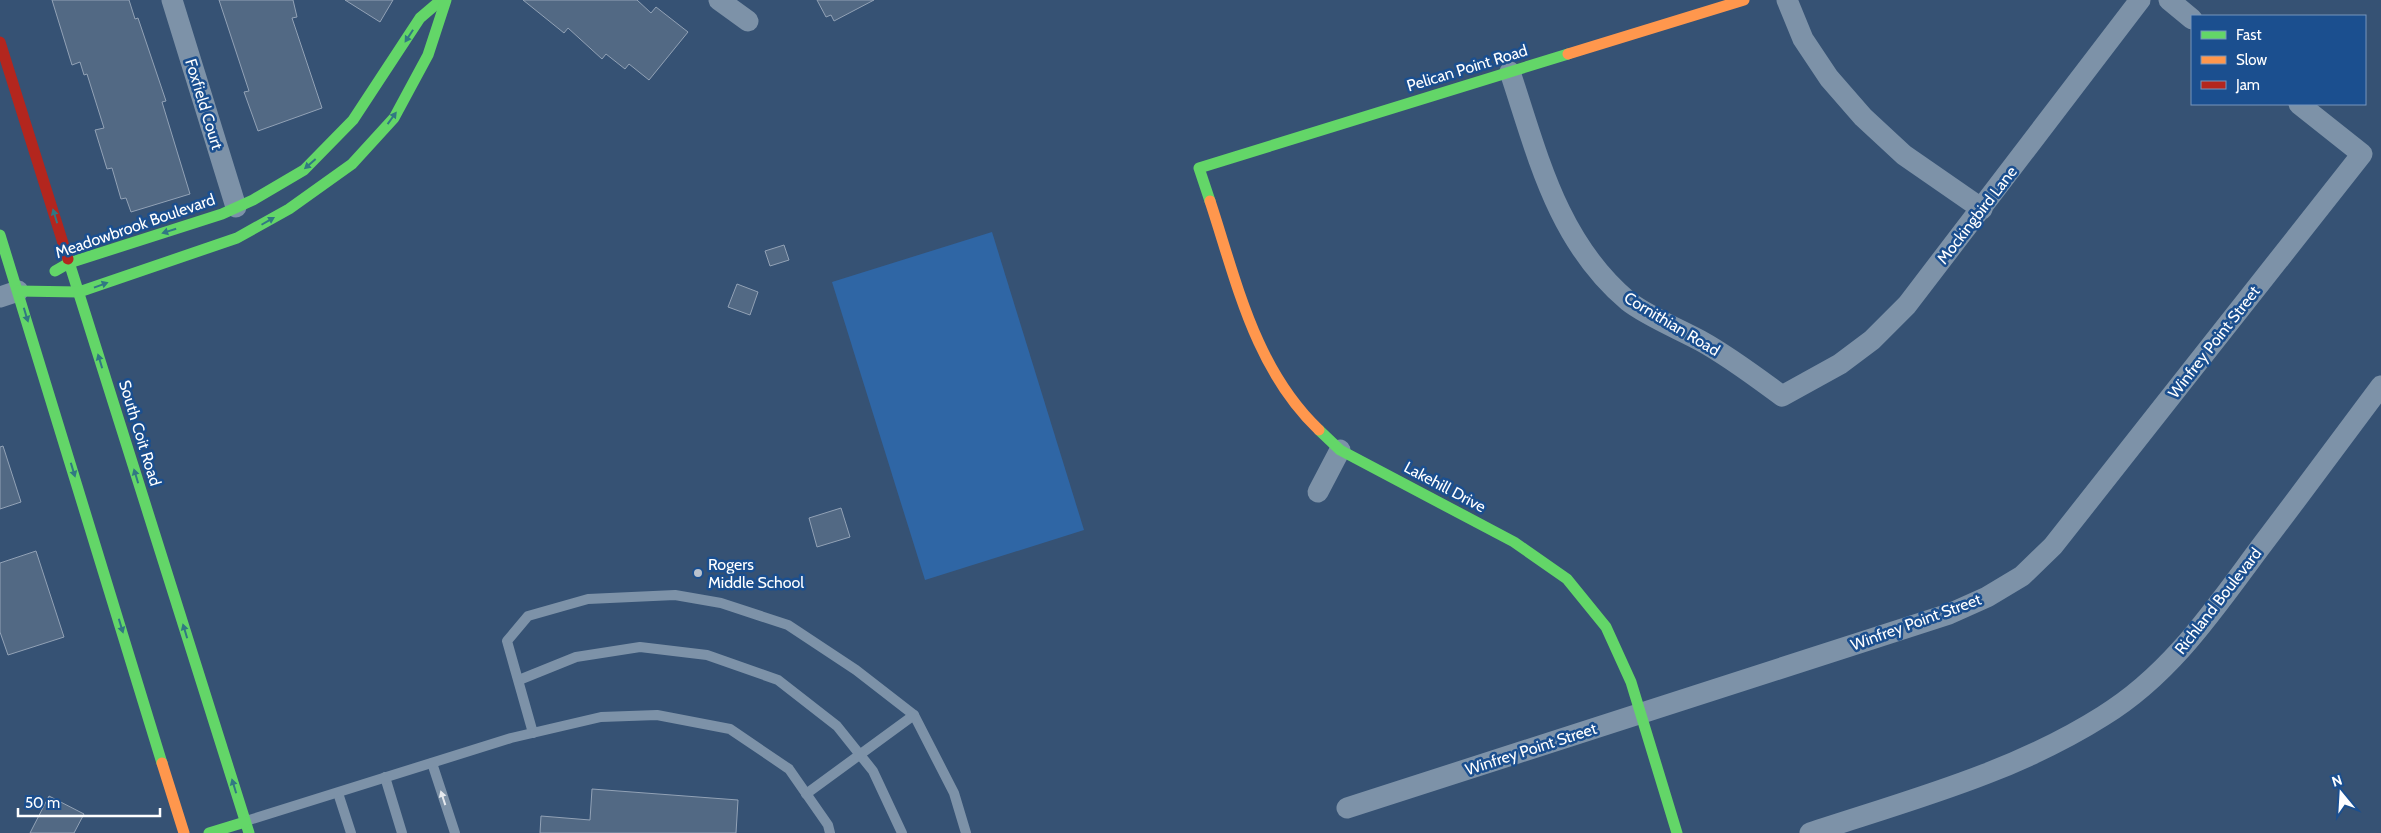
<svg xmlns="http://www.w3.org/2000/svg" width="2381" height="833" font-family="Cabin,sans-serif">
  <rect width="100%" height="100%" fill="#365274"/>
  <path fill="#2f66a5" d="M 992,232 L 1084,530 L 925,580 L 832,282 Z"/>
  <g fill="#526984" stroke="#92a2b6">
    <path d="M 52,0 L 129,0 L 135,19 L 138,18 L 166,101 L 162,102 L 190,194 L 131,212 L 126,198 L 121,199 L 112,168 L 107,169 L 95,130 L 104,128 L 87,74 L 84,75 L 80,62 L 72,65 Z"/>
    <path d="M 219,0 L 293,0 L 297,17 L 292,18 L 322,108 L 258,131 L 244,92 L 249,91 Z"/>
    <path d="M 345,0 L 393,0 L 380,22 Z"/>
    <path d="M 523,0 L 637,0 L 651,13 L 656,7 L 688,32 L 649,80 L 629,64 L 625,69 L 606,54 L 602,59 L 568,28 L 564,33 Z"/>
    <path d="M 817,0 L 874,0 L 834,21 L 831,15 L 826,17 Z"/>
    <path d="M 784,245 L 789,260 L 770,266 L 765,251 Z"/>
    <path d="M 737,284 L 758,292 L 750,315 L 728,307 Z"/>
    <path d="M 3,446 L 21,502 L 0,509 L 0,447 Z"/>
    <path d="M 841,508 L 850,537 L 817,547 L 809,518 Z"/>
    <path d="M 36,551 L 64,637 L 8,655 L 0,632 L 0,563 Z"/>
    <path d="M 592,789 L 738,800 L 736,833 L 540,833 L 541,816 L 590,820 Z"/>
    <path d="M 49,796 L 84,814 L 74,833 L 30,833 Z"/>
  </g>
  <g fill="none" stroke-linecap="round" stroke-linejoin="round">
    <g stroke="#7d92a8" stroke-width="10">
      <path d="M 519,680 L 576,657 L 640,647 L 707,655 L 778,680 L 837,726 L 873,771 L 902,833"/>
      <path d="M 533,733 L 507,641 L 528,616 L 588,599 L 675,595 L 721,603 L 788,625 L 856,670 L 914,715 L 954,793 L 966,833"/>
      <path d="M 432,763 L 455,833"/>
      <path d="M 385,777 L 402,833"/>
      <path d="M 338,793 L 351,833"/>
      <path d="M 806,794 L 914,715"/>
      <path d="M 246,821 L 511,738 L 601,717 L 657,715 L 730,729 L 789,769 L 828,825 L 830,833"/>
    </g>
    <g stroke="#7d92a8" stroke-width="21">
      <path d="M 172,0 L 236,207"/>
      <path d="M 719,0 L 748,21"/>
      <path d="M 1787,0 L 1803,39 L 1829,78 L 1863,117 L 1904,155 L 1982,209"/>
      <path d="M 2169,0 L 2192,19"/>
      <path d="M 1510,72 C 1538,156 1557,241 1628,301 C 1647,316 1679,329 1701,341 C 1730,357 1756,377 1782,396 L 1840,364 L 1872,340 L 1907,305 L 2140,0"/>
      <path d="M 0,297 L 18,291"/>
      <path d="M 1318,492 L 1340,450"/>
      <path d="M 1347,808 L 1949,614 L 1987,597 L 2022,576 L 2053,546 L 2362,154 L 2299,104"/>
      <path d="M 1810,833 C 1910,800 2013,773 2103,716 C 2170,675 2213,611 2259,549 C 2300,495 2340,441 2381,386"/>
    </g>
    <g stroke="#63d668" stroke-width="11">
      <path d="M 1210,201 L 1199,168 L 1568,54"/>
      <path d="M 0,235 L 162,763"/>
      <path d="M 68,259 L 249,833"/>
      <path d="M 55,271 L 69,263 L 222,214 L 253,200 L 304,170 L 353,120 L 420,18 L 441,0"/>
      <path d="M 18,291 L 79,292 L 237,238 L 289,209 L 352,164 L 394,118 L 428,55 L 446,0"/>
      <path d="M 1319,430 L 1340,450 L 1514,542 L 1567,579 L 1606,627 L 1631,682 L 1677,833"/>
      <path d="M 209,833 L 245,822"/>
    </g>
    <g stroke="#ff974d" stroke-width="11">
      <path d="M 1568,54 L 1744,0"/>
      <path d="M 1210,201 C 1237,283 1255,369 1319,430"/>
      <path d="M 162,763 L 184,833"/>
    </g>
    <path stroke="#b3261e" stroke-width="11" d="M 0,42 L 68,259"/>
  </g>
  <defs><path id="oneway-solid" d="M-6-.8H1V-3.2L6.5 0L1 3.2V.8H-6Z" transform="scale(1.25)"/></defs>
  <g fill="#317883">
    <use href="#oneway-solid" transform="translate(409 36) rotate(123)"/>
    <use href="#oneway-solid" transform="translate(392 118) rotate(-54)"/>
    <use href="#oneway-solid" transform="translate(310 164) rotate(139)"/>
    <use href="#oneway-solid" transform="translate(55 216) rotate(-107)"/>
    <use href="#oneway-solid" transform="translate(268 221) rotate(-30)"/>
    <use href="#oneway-solid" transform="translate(169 231) rotate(163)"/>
    <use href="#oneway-solid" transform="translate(101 285) rotate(-20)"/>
    <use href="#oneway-solid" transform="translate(26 315) rotate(73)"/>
    <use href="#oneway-solid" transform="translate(100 361) rotate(-107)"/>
    <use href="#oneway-solid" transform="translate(73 470) rotate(73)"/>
    <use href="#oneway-solid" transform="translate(136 476) rotate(-107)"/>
    <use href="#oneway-solid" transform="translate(121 626) rotate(73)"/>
    <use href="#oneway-solid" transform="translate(185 631) rotate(-107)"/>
    <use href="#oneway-solid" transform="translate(234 786) rotate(-107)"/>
  </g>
  <use fill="#e5e9ee" href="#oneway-solid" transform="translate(443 798) rotate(-108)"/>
  <circle fill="#b9c2ce" stroke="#1b4f8f" stroke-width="2" cx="698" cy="573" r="5"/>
  <g text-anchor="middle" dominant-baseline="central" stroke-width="5" stroke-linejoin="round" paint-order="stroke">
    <g font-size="16" fill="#fff" stroke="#1b4f8f">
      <text transform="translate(1467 68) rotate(-17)">Pelican Point Road</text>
      <text transform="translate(204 104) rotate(73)">Foxfield Court</text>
      <text transform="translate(1977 215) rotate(-52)">Mockingbird Lane</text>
      <text transform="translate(135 226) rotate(-19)">Meadowbrook Boulevard</text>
      <text transform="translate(1672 324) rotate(31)">Cornithian Road</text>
      <text transform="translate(2214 342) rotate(-52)">Winfrey Point Street</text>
      <text transform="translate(140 433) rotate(73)">South Coit Road</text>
      <text transform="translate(1445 487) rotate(28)">Lakehill Drive</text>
      <text transform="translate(2218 601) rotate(-52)">Richland Boulevard</text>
      <text transform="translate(1916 622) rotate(-20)">Winfrey Point Street</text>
      <text transform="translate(1531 749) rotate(-18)">Winfrey Point Street</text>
    </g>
    <g font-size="16" fill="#fff" stroke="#1b4f8f" text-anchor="start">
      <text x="708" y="564">Rogers<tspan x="708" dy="18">Middle School</tspan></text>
    </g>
  </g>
  <rect x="2191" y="15" width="175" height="90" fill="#1b4f8f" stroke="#7695bc"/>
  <rect x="2201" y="31" width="25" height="8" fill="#63d668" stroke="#7695bc"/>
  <text x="2236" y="40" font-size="15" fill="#ffffff">Fast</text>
  <rect x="2201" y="56" width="25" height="8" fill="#ff974d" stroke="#7695bc"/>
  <text x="2236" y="65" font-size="15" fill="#ffffff">Slow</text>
  <rect x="2201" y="81" width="25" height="8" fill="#b3261e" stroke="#7695bc"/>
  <text x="2236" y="90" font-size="15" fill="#ffffff">Jam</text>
  <g transform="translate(2341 793) rotate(342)" stroke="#1b4f8f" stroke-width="4" paint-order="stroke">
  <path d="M0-4L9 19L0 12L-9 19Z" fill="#ffffff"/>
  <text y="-8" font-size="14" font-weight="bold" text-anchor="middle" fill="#ffffff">N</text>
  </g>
  <path d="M18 808v8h142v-8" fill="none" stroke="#ffffff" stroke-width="2.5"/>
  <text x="25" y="808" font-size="15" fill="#ffffff" stroke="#1b4f8f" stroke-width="4" paint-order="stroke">50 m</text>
</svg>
